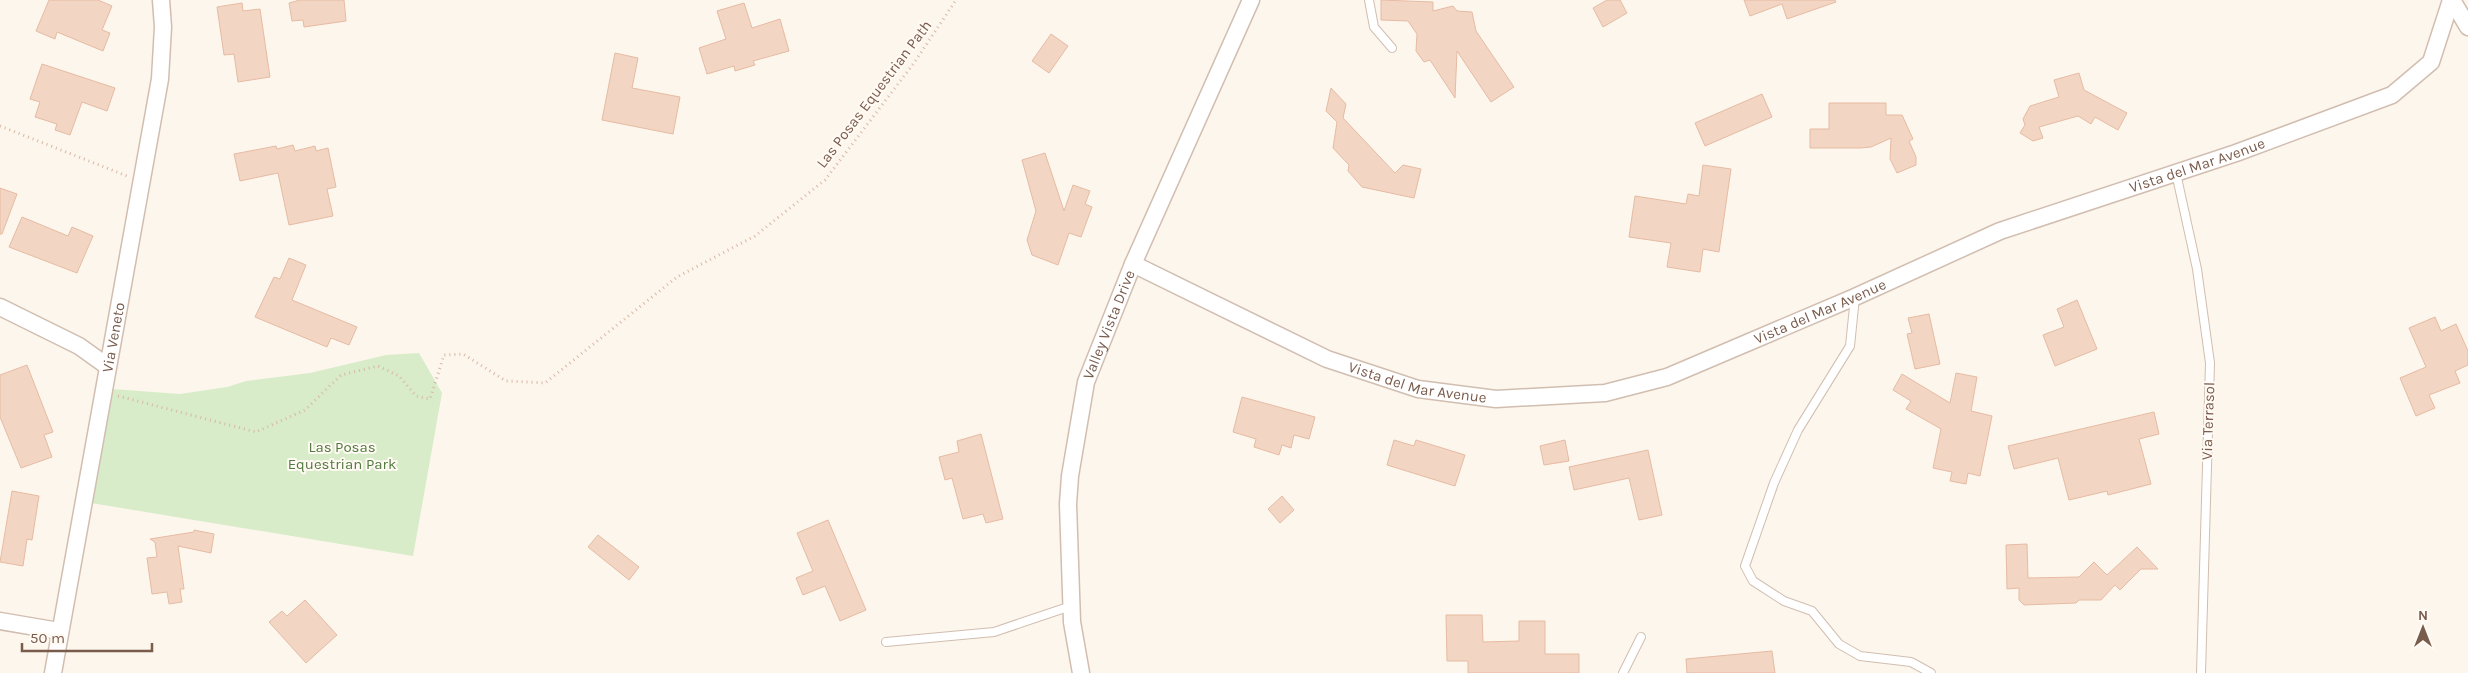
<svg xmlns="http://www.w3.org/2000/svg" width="2468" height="673" font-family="Karla,sans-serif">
  <rect width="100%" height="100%" fill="#fdf6ec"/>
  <path fill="#d8ecc9" d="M 419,353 L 442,393 L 413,556 L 91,503 L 112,389 L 180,394 L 227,387 L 246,381 L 310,373 L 386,355 Z"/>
  <g fill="#f3d5c3" stroke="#e6bba3">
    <path d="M 49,0 L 98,0 L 112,6 L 102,30 L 110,33 L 103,51 L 57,32 L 55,39 L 36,31 Z"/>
    <path d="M 300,0 L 344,0 L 346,21 L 304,27 L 303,20 L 292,21 L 289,3 Z"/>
    <path d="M 1381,0 L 1433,2 L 1433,11 L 1453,6 L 1457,11 L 1472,12 L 1476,31 L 1514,87 L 1491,102 L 1457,51 L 1455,98 L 1430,60 L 1424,62 L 1416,51 L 1417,34 L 1408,21 L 1381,20 Z"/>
    <path d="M 1607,0 L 1620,0 L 1627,13 L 1603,27 L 1593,8 Z"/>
    <path d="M 1744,0 L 1835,0 L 1836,2 L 1787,19 L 1782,4 L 1750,16 Z"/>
    <path d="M 242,3 L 243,11 L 260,9 L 270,77 L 238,82 L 234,54 L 224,55 L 217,7 Z"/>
    <path d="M 744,3 L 752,28 L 780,19 L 789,51 L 753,61 L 755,65 L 735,71 L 734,66 L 707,74 L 699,48 L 726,39 L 717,11 Z"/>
    <path d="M 1051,34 L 1068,46 L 1049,73 L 1032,61 Z"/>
    <path d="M 615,53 L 638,58 L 632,88 L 680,97 L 673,134 L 602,120 Z"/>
    <path d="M 42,64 L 115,88 L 107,111 L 82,102 L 70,135 L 55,130 L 57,124 L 35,117 L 40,102 L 30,99 Z"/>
    <path d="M 2079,73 L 2084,90 L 2127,113 L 2118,130 L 2095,117 L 2091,124 L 2078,116 L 2039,127 L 2043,138 L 2033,141 L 2020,133 L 2025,125 L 2023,119 L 2030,106 L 2059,97 L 2054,80 Z"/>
    <path d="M 1331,88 L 1346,104 L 1343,118 L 1395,173 L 1403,165 L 1421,169 L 1414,198 L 1362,187 L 1348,171 L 1349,165 L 1333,148 L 1337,122 L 1326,111 Z"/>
    <path d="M 1762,94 L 1772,117 L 1705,146 L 1695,123 Z"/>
    <path d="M 1829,103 L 1886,103 L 1886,115 L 1902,115 L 1913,139 L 1909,141 L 1916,157 L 1916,165 L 1897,173 L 1890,159 L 1891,138 L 1871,147 L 1861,148 L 1810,148 L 1810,129 L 1829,129 Z"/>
    <path d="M 293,145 L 295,151 L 315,146 L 316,151 L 328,148 L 336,187 L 327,189 L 333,216 L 289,225 L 278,173 L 240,181 L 234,154 L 276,146 L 277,149 Z"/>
    <path d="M 1045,153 L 1064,211 L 1073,185 L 1090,191 L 1085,204 L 1092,207 L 1081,237 L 1069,233 L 1058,265 L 1032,255 L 1027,240 L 1036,211 L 1022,160 Z"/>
    <path d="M 1703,165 L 1731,169 L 1719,252 L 1703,249 L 1700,272 L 1667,267 L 1671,243 L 1629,237 L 1635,196 L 1686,204 L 1688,194 L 1699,196 Z"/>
    <path d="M 0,188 L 17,194 L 2,234 L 0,234 Z"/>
    <path d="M 22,217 L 68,236 L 72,227 L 93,236 L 77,273 L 9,247 Z"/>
    <path d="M 289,258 L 306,265 L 292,300 L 357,327 L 349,345 L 331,338 L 327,347 L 255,317 L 274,277 L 280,279 Z"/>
    <path d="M 2077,300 L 2097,349 L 2055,366 L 2043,335 L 2064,327 L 2057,309 Z"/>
    <path d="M 1929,314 L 1940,364 L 1915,369 L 1907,334 L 1912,333 L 1908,318 Z"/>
    <path d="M 2435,317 L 2441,331 L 2456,324 L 2468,351 L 2468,365 L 2455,371 L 2460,383 L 2429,395 L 2435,408 L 2416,416 L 2400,378 L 2426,367 L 2409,328 Z"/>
    <path d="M 27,365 L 53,432 L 44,435 L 52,457 L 21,468 L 0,417 L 0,375 Z"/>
    <path d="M 1956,373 L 1977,377 L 1971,411 L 1992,416 L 1980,476 L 1968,473 L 1966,484 L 1950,481 L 1952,472 L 1933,468 L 1941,429 L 1906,409 L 1911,401 L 1893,390 L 1902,374 L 1950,403 Z"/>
    <path d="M 1242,397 L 1315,417 L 1309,439 L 1294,435 L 1291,448 L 1282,445 L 1279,455 L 1254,447 L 1256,439 L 1233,432 Z"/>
    <path d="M 2154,412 L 2159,434 L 2139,439 L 2151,484 L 2108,495 L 2107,491 L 2069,500 L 2058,458 L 2014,469 L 2008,446 Z"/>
    <path d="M 981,434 L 1003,519 L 986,523 L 983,514 L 963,519 L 952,478 L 945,480 L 939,457 L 959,452 L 957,441 Z"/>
    <path d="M 1394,440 L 1414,446 L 1416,440 L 1465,455 L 1455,486 L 1387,465 Z"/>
    <path d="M 1565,440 L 1569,461 L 1544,465 L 1540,446 Z"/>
    <path d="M 1648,450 L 1662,515 L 1639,520 L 1629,478 L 1574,490 L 1569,467 Z"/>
    <path d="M 12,491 L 39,496 L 32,540 L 27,539 L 23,566 L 0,562 Z"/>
    <path d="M 1282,496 L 1294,510 L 1280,523 L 1268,509 Z"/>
    <path d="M 828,520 L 866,610 L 840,621 L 825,586 L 803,595 L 796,578 L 813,571 L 797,533 Z"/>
    <path d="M 194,530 L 214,534 L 211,553 L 178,546 L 184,589 L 180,589 L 182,602 L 169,604 L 167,592 L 152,594 L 147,558 L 157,557 L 155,542 L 150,539 L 194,532 Z"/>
    <path d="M 598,535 L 639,567 L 629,580 L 588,547 Z"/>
    <path d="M 2027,544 L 2028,578 L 2079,577 L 2094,562 L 2107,575 L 2137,547 L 2158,569 L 2141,569 L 2120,590 L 2115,585 L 2101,600 L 2079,600 L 2076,603 L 2024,605 L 2019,600 L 2019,588 L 2007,589 L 2006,545 Z"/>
    <path d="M 305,600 L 337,635 L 306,663 L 269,622 L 282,611 L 287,616 Z"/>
    <path d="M 1446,615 L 1482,615 L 1483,642 L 1519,641 L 1519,621 L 1545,621 L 1545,654 L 1579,654 L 1579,673 L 1468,673 L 1468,661 L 1447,661 Z"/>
    <path d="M 1772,651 L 1775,673 L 1687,673 L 1686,659 Z"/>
  </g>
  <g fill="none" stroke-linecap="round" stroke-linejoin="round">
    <g stroke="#d1beb0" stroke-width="10">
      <g id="service">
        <path d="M 1369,0 L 1374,27 L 1392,48"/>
        <path d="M 2176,173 L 2197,269 L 2210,363 L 2201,673"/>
        <path d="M 1855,297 L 1850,346 L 1798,430 L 1774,483 L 1745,566 L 1753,581 L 1784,601 L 1812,611 L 1839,644 L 1860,656 L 1911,662 L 1931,673"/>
        <path d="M 886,642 L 994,632 L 1071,606"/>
        <path d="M 1623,673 L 1641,637"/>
      </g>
    </g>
    <g stroke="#d1beb0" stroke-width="19">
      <g id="minor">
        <path d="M 2452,0 L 2468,27"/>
        <path id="s1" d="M 1133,264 L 1327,359 L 1418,389 L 1496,399 L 1605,393 L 1667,377 L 1855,297 L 2000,231 L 2236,153 L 2392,95 L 2431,62 L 2451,0"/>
        <path d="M 0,307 L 79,346 L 107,366"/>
        <path d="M 0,621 L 59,631"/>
        <path id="s2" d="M 53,673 L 160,79 L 163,27 L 161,0"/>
        <path id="s3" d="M 1081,673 L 1072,622 L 1068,504 L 1070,476 L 1086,382 L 1133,264 L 1251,0"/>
      </g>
    </g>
    <g stroke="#d9b8a5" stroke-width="3" stroke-dasharray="1 4" stroke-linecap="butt">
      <path d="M 0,126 L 127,176"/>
      <path d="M 118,396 L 256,432 L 305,410 L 341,375 L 378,366 L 399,376 L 416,396 L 430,399 L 444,355 L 463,354 L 506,381 L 545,383 L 677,277 L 755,236 L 825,180 L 914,63 L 956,0"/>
    </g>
    <use href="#service" stroke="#fff" stroke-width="8"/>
    <use href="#minor" stroke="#fff" stroke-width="16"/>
  </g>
  <g text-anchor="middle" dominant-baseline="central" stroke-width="4" stroke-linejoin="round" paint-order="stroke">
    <g font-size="15" fill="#7a5c4d" stroke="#fffaf3">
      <text transform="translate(874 94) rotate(-53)">Las Posas Equestrian Path</text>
      <text stroke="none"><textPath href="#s1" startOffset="1135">Vista del Mar Avenue</textPath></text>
      <text stroke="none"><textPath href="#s1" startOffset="730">Vista del Mar Avenue</textPath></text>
      <text stroke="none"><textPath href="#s3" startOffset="355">Valley Vista Drive</textPath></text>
      <text stroke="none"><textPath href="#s2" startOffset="341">Via Veneto</textPath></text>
      <text stroke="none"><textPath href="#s1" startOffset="310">Vista del Mar Avenue</textPath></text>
      <text transform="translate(2208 421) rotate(-88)">Via Terrasol</text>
    </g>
    <g font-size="15" fill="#537a41" stroke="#fffaf3">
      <text x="342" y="447">Las Posas<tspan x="342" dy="17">Equestrian Park</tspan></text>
    </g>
  </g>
  <g transform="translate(2423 628)" stroke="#fffaf3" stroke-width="4" paint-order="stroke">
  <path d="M0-4L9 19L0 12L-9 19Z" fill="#7a5c4d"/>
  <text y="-8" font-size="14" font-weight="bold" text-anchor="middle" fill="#7a5c4d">N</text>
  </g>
  <path d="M22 643v8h130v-8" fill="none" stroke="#7a5c4d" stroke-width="2.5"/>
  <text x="30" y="643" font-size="15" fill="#7a5c4d" stroke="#fffaf3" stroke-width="4" paint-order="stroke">50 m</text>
</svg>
